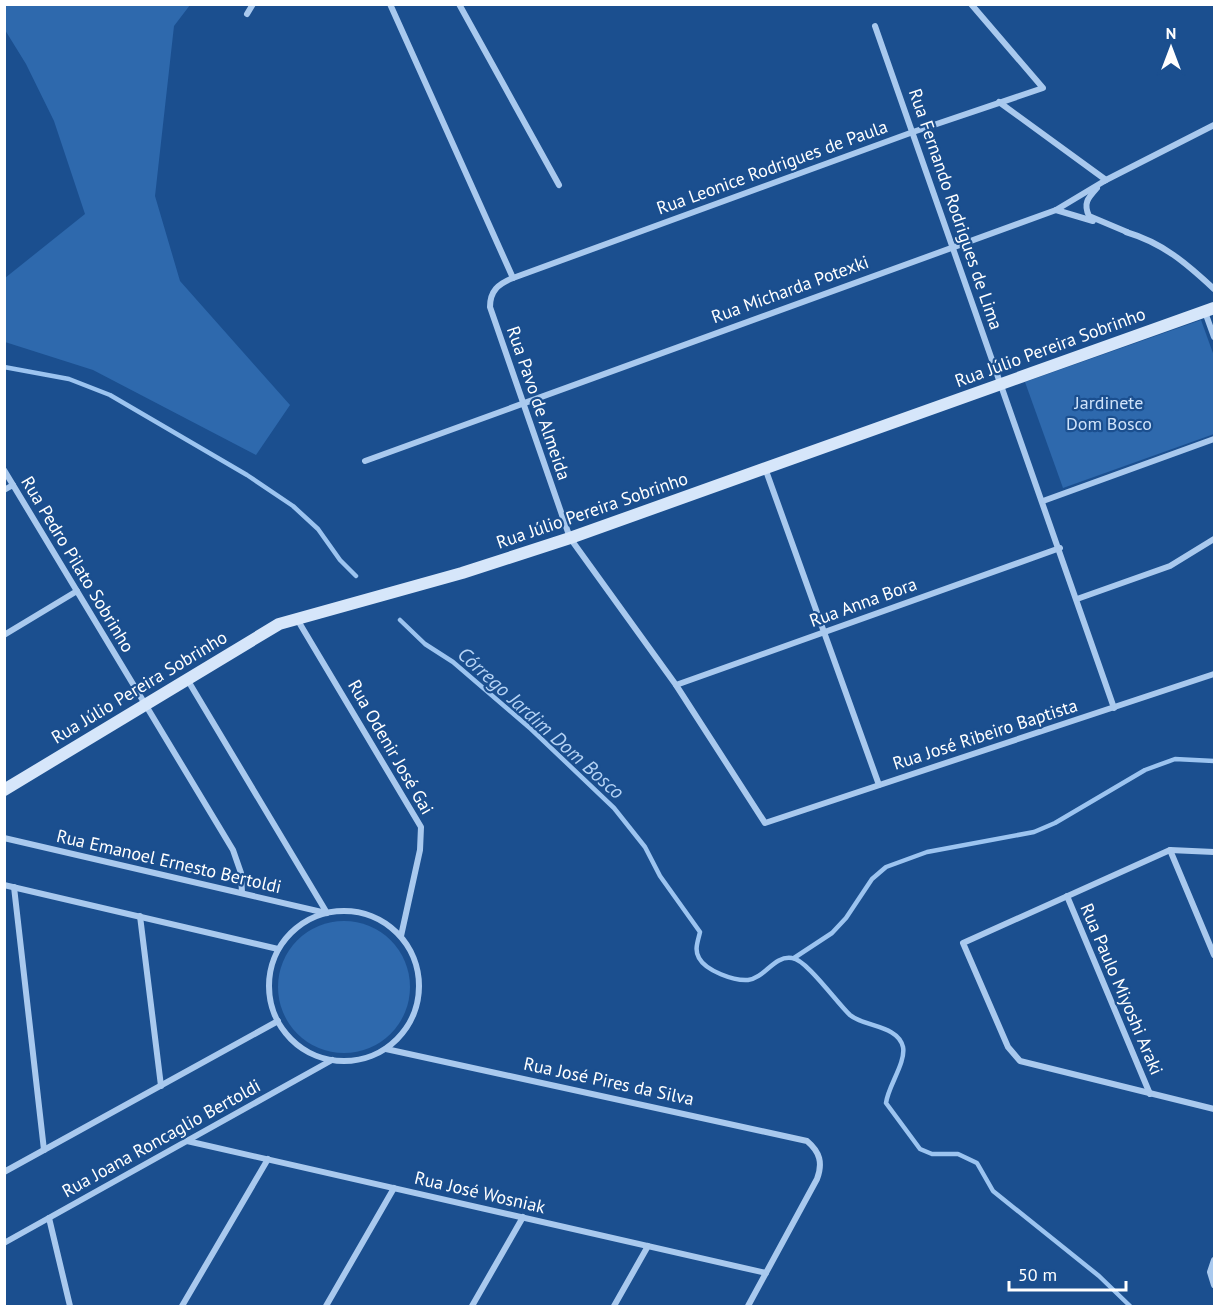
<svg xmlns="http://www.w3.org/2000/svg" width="1219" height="1311" font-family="'PT Sans',sans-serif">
  <rect width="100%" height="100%" fill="#1b4f8f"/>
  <g fill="#2e69ad">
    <path d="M 5,4 L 190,5 L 174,26 L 155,196 L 180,281 L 290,405 L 256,455 L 93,370 L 5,342 L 5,278 L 85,214 L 54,121 L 26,64 L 5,30 Z"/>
    <path d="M 1201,320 L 1214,356 L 1214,434 L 1063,488 L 1025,382 Z"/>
    <circle cx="344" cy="987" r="66"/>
  </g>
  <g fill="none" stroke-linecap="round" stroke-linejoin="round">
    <g stroke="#9cc4f0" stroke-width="4.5">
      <path d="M 4,367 L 69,379 L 110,395 L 247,475 L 293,506 L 318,529 L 340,560 L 356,576"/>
      <path d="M 400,620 L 425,644 L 453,662 L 531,729 L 614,808 L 645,847 L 660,876 L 700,932 C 698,941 694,950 699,958 C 706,971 734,981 748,980 C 765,978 774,955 792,958 C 806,959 837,1003 850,1015 C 864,1027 898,1025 903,1047 C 906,1063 888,1086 886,1103 L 920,1149 L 932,1154 L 958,1154 L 977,1163 L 993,1191 L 1099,1276 L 1130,1306"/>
      <path d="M 794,958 L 832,933 L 846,918 L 872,879 L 886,867 L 927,852 L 1034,832 L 1055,823 L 1145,770 L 1175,759 L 1214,761"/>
    </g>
    <g stroke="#a9c9ee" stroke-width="6">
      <path d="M 390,4 L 513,278 C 498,284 490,291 490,307 L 570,538 L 676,685 L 765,823 L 1214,674"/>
      <path d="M 459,4 L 559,185"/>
      <path d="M 247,14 L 253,4"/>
      <path d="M 875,26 L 1114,708"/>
      <path d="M 999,102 L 1106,180 L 1104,181"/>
      <path d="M 1097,188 C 1088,198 1083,203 1089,216 L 1127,232"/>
      <path d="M 1056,210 L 1093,221"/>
      <path d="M 1126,232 C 1163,243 1186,263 1214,289"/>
      <path d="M 513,278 L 913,132 L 1043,88 L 971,4"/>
      <path d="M 1205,312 L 1214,337"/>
      <path d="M 365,461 L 1056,210 L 1106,180 L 1214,125"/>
      <path d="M 765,468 L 879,785"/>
      <path d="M 4,470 L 233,850 L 241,873 L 242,893"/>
      <path d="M 4,490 L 13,485"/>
      <path d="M 1043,501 L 1214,439"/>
      <path d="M 1077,599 L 1170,566 L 1214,539"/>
      <path d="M 297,619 L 421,827 L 420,850 L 401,936"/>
      <path d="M 4,635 L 77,591"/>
      <path d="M 187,679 L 327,913"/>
      <path d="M 676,685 L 1060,548"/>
      <path d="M 4,838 L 326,913"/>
      <path d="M 1170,850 L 1214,955"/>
      <path d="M 1214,852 L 1170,850 L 963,943 L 1008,1047 L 1020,1061 L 1214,1109"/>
      <path d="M 4,885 L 278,949"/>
      <path d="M 14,887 L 44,1150"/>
      <path d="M 1067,896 L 1150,1094"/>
      <circle cx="344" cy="986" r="75"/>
      <path d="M 140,916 L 161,1086"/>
      <path d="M 386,1049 L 807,1141 C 820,1152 823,1163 817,1179 L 748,1306"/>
      <path d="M 187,1141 L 766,1273"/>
      <path d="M 4,1172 L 278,1021"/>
      <path d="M 49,1218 L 70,1306"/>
      <path d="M 4,1243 L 332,1060"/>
      <path d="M 1214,1260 L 1210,1272 L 1214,1285"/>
      <path d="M 182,1306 L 268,1159"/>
      <path d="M 326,1306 L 394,1188"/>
      <path d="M 472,1306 L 523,1217"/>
      <path d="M 614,1306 L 648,1246"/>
    </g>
    <path stroke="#d6e6fa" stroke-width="12" d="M 4,790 L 279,624 L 462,573 L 570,538 L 1214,308"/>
  </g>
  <g text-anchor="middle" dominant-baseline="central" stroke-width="4.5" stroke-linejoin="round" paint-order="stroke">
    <g font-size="18" fill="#fff" stroke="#1b4f8f">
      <text transform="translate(772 167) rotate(-20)">Rua Leonice Rodrigues de Paula</text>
      <text transform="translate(956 209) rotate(71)">Rua Fernando Rodrigues de Lima</text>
      <text transform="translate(790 289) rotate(-20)">Rua Micharda Potexki</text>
      <text transform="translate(1050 347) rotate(-20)">Rua Júlio Pereira Sobrinho</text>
      <text transform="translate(539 403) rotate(71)">Rua Pavo de Almeida</text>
      <text transform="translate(592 510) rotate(-19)">Rua Júlio Pereira Sobrinho</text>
      <text transform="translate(78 564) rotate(59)">Rua Pedro Pilato Sobrinho</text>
      <text transform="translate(863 602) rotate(-20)">Rua Anna Bora</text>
      <text transform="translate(139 687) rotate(-31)">Rua Júlio Pereira Sobrinho</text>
      <text transform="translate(985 734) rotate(-18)">Rua José Ribeiro Baptista</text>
      <text transform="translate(391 747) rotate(60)">Rua Odenir José Gai</text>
      <text transform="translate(169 861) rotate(13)">Rua Emanoel Ernesto Bertoldi</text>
      <text transform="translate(1122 989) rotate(67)">Rua Paulo Miyoshi Araki</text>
      <text transform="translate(609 1081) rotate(12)">Rua José Pires da Silva</text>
      <text transform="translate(161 1138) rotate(-29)">Rua Joana Roncaglio Bertoldi</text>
      <text transform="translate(480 1192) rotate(13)">Rua José Wosniak</text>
    </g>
    <g font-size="18" fill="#cfe3fa" stroke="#1b4f8f">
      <text x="1109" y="402">Jardinete<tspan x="1109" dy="21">Dom Bosco</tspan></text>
    </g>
    <g font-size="20" font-style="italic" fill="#b5d3f5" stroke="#1b4f8f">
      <text transform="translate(541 723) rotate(42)">Córrego Jardim Dom Bosco</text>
    </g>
  </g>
  <rect width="1219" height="1311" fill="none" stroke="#ffffff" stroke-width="12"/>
  <g transform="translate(1171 48)" stroke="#1b4f8f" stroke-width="4.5" paint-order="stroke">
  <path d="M0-4.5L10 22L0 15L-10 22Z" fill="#ffffff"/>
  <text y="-9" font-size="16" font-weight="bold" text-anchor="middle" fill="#ffffff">N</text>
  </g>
  <path d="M1009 1281v9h117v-9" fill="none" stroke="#ffffff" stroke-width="3"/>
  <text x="1018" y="1281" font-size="18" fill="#ffffff" stroke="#1b4f8f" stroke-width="4.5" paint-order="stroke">50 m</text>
</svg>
